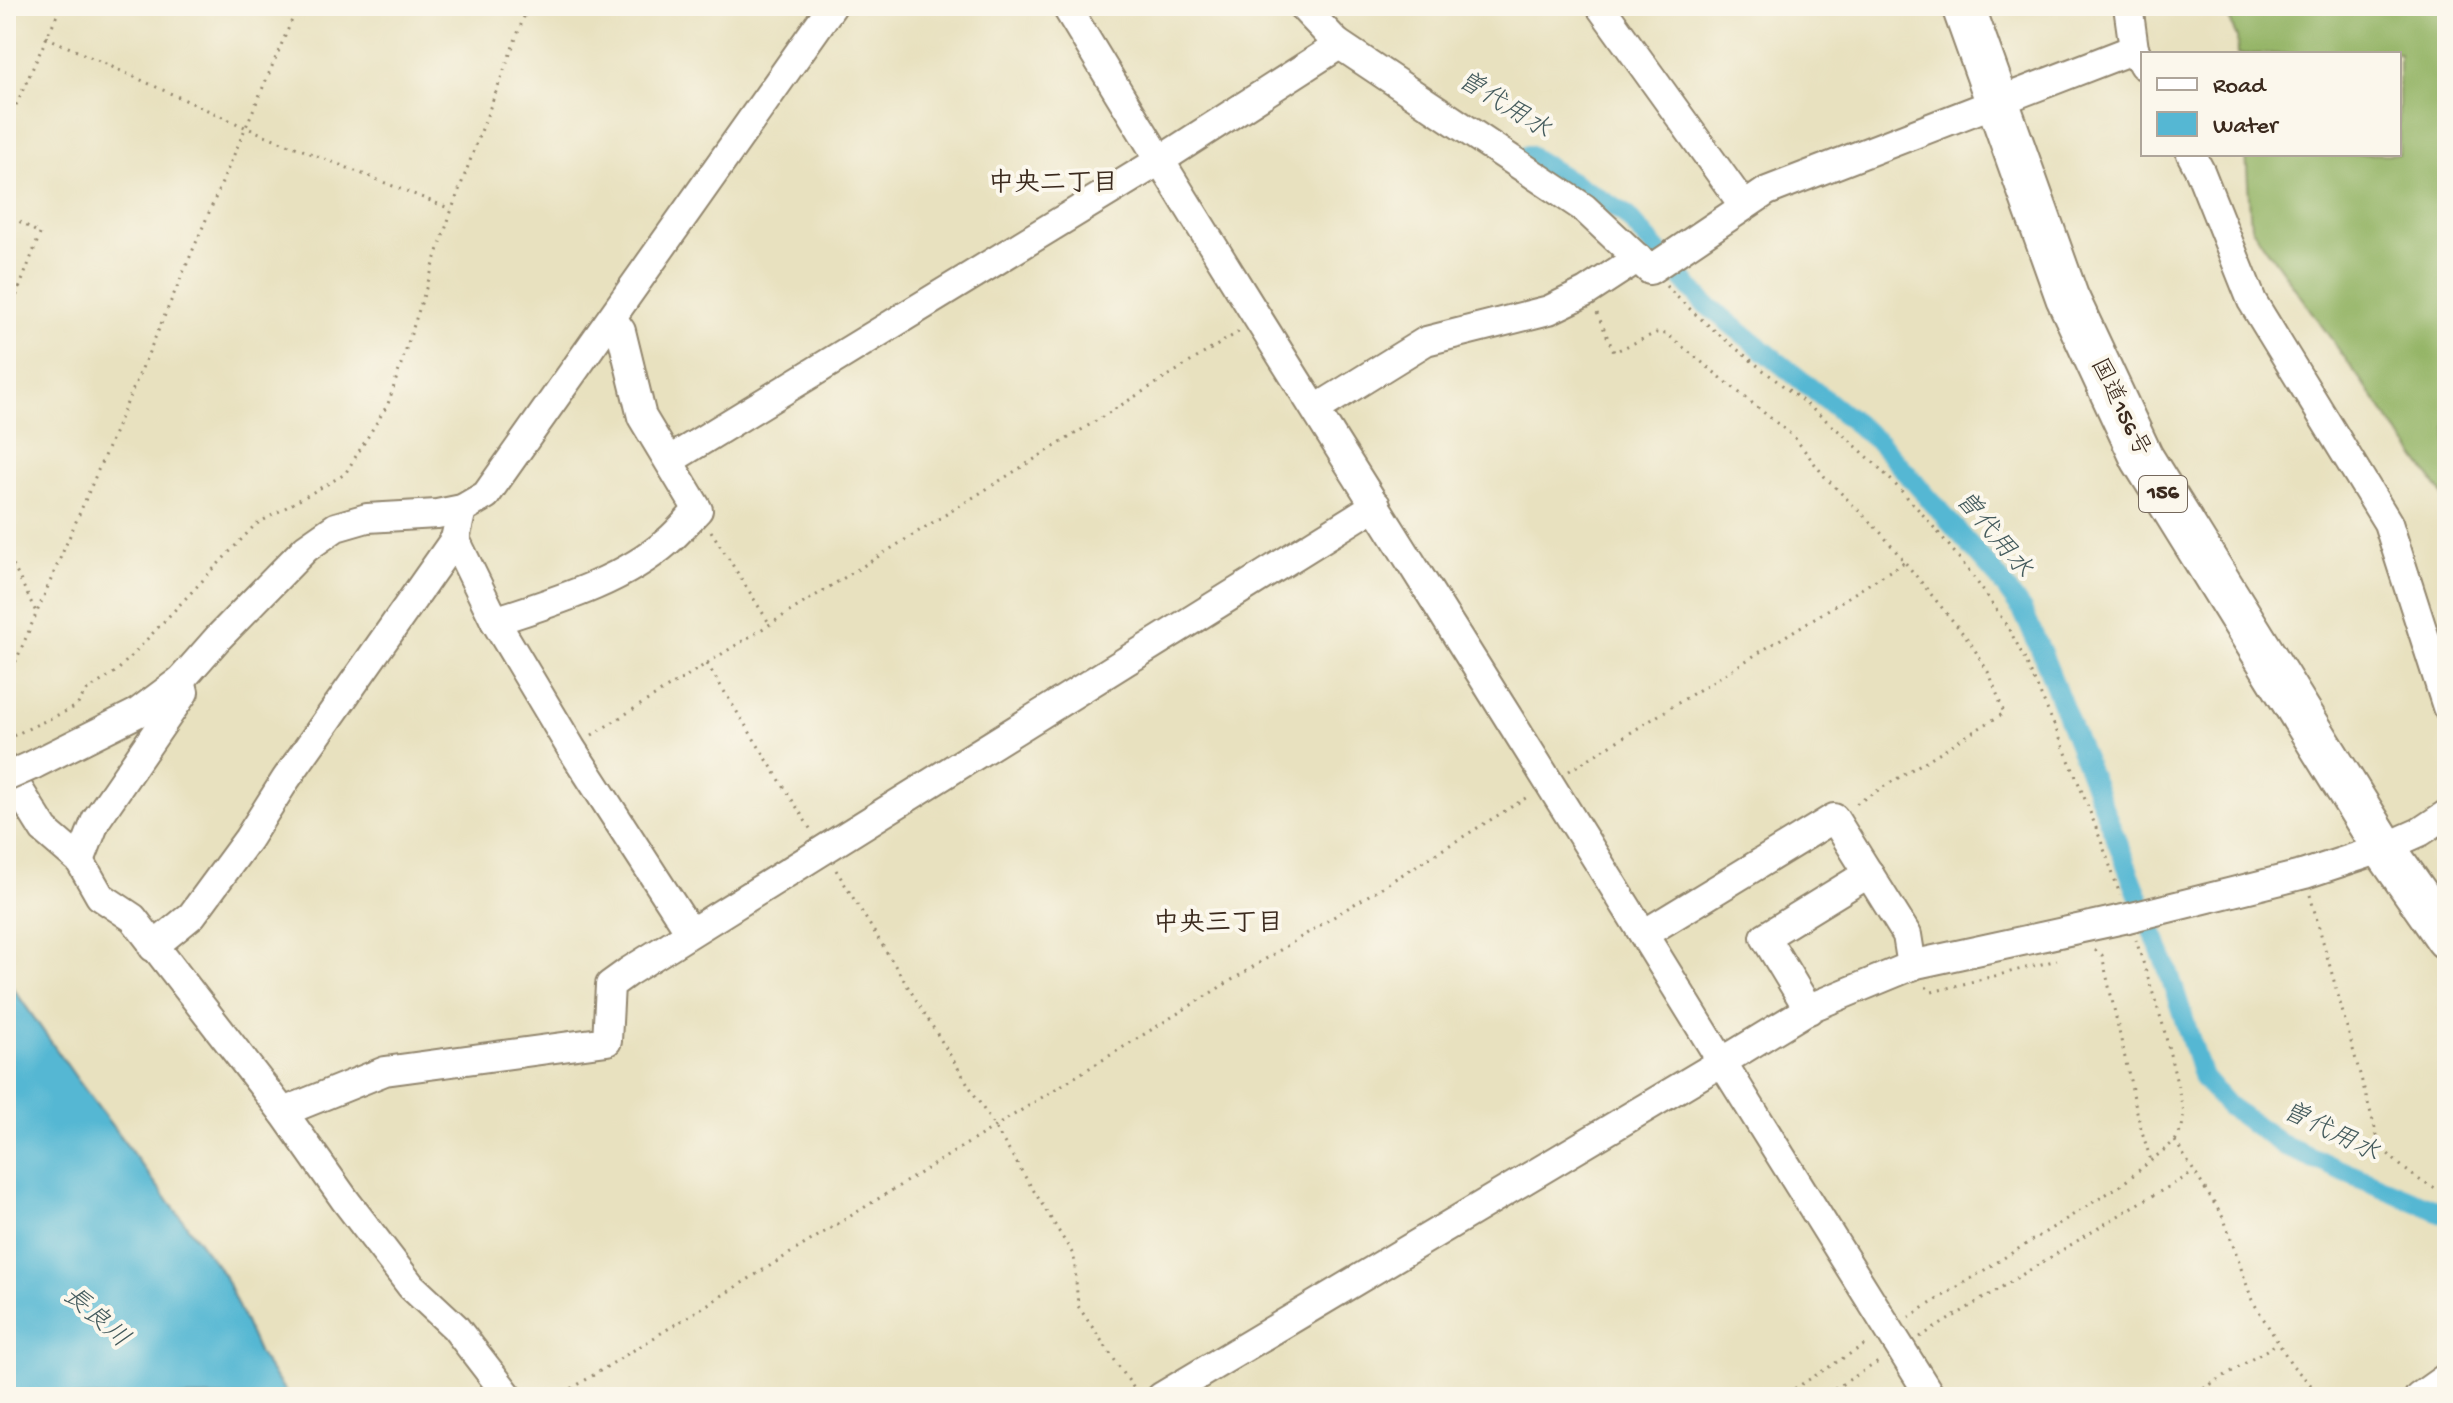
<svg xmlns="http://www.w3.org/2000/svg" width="2453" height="1403" font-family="'Gochi Hand','Klee One',sans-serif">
  <rect width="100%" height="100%" fill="#fbf7ec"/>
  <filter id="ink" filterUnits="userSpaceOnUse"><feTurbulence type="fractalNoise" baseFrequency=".0125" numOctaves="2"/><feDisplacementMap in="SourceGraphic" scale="16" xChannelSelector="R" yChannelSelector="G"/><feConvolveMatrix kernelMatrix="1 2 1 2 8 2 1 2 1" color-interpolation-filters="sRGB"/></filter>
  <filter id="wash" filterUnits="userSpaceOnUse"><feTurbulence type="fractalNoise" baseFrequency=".006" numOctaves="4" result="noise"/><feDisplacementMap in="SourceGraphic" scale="32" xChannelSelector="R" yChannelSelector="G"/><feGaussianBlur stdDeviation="1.8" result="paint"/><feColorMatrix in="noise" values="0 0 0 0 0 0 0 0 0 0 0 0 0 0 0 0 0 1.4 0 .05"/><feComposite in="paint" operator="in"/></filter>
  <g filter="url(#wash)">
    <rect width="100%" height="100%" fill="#e8e1bf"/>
    <path fill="#95b568" stroke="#687043" stroke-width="2" d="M 2224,6 L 2447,6 L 2447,514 L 2443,495 L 2251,227 L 2246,154 L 2399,154 L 2399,54 L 2238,54 L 2237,38 Z"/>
    <path fill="#55b7d3" stroke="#487078" stroke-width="2" d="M 6,978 L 77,1079 L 224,1275 L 259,1354 L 289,1397 L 6,1397 Z"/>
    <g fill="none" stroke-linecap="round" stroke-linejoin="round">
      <path stroke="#55b7d3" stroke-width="20" d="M 1528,155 L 1625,214 L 1703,302 L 1880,443 L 1998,577 L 2023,612 L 2042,653 L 2168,970 L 2203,1078 L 2228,1106 L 2286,1147 L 2447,1215"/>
    </g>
  </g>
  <g filter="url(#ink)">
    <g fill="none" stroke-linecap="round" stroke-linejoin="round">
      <g stroke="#92866e" stroke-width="32">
        <g id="minor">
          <path d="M 1066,6 C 1280,361 1506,708 1722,1062 L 1161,1397"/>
          <path d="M 1600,6 L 1744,206"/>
          <path d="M 2128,6 L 2134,49 L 2143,65"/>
          <path d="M 1337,43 L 1584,208 L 1650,270 L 1767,191 L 2134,49"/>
          <path d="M 2191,154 L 2200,171 L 2252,301 L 2388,523 L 2447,707"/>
          <path d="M 1316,409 L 1426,341 L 1549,310 L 1586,292 L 1638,258"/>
          <path d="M 670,460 L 1159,161 L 1333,49 L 1337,43 L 1302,6"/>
          <path d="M 455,539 L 495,621 L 571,748 L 690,932"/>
          <path d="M 495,621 C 552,602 622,582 668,541 C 679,532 688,520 698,510 L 642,417 L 621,331 L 612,318"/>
          <path d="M 33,765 L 137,713 L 181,680 L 218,638 L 306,548 L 336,527 L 367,518 L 437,514 L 462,509 L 486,495 L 832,6"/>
          <path d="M 6,769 L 44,830 L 80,861 L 100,896 L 133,918 L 283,1112 L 345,1200 L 411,1286 L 455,1327 L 509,1397"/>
          <path d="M 80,861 L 96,820 L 184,692 L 181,680"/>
          <path d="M 1644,934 L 1834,818 L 1907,935 L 1912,966"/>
          <path d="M 153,947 L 192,915 L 248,839 L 286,779 L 455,539 L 462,509"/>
          <path d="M 1809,1010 L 1765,937 L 1869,873"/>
          <path d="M 283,1112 L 385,1071 L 607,1041 L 610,985 L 628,972 L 1376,505"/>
          <path d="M 1931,1397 L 1722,1062 L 1812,1007 L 1916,964 L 2128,918 L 2305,874 L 2384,848 L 2420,832 L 2447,814"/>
          <path d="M 2419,1397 L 2447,1377"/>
        </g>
      </g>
      <g stroke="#92866e" stroke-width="46">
        <path id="highway" d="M 1963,6 L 2067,297 L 2142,458 L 2384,848 L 2447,938"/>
      </g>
      <g stroke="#92866e" stroke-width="3" stroke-dasharray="2 6" stroke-linecap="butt">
        <path d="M 46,37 L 247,128 L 451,209"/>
        <path d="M 6,127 L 61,6"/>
        <path d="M 6,213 L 40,234 L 6,323"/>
        <path d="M 1666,286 C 1730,351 1808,399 1874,463 C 1919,507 1967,564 2001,617 C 2020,645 2033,678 2047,709 C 2074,770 2099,832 2120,895"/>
        <path d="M 1597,313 L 1614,352 L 1656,333 L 1667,334 L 1794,437 L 1825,477 L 1881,533 L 1970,642 L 1990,675 L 2004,713 L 1854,805"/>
        <path d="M 711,531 L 771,626"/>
        <path d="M 6,551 L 37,614"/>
        <path d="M 707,664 L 811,830"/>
        <path d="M 6,684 L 298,6"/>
        <path d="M 592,735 L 1240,331"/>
        <path d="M 6,739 L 77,706 L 85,692 L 117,671 L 255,525 L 345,474 L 388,404 L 452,209 L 528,6"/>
        <path d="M 1569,771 L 1906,561"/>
        <path d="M 836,870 L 1074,1256 L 1078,1306 L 1137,1393"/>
        <path d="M 2310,895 L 2380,1146 C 2401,1167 2419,1183 2447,1194"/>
        <path d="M 2095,950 L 2102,955 L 2140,1125 L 2151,1161"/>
        <path d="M 1926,987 L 1932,992 L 2057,960"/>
        <path d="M 2175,1141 L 2224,1219 L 2252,1300 L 2292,1365 L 2322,1397"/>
        <path d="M 1909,1317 L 2121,1185 L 2175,1141 L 2182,1128 L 2184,1113 L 2163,1025 L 2136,940"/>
        <path d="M 1920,1337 L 2131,1208 L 2193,1173"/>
        <path d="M 558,1397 L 1529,796"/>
        <path d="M 1781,1397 L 1869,1342"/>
        <path d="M 1821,1397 L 1880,1361"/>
        <path d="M 2190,1397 L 2278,1343"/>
      </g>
      <use href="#minor" stroke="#fff" stroke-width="28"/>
      <use href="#highway" stroke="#fff" stroke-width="42"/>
      <g stroke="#92866e" stroke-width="32" stroke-linecap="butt">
        <path id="minor-bridge" d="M 6,777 L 33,765"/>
      </g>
      <use href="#minor-bridge" stroke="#fff" stroke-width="28"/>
    </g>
  </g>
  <g text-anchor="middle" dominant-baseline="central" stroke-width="8" stroke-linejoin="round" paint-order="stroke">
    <rect fill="#fbf7ec" stroke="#75685c" stroke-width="2" x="2139" y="476" width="48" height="36" rx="6"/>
    <g font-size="22" font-weight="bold" fill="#3b2a1e">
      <text x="2163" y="494">156</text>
    </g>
    <g font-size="24" fill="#3b2a1e" stroke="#fbf7ec">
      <text transform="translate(2119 408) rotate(64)">国道156号</text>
    </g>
    <g font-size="26" font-style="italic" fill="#445b5d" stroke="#fbf7ec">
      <text transform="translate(1503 107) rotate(32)">曽代用水</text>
      <text transform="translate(1992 536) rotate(50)">曽代用水</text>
      <text transform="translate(2330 1134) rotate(26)">曽代用水</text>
      <text transform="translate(95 1319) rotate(41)">長良川</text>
    </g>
    <g font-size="26" font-weight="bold" fill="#3b2a1e" stroke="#fbf7ec">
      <text x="1053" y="185">中央二丁目</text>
      <text x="1218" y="925">中央三丁目</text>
    </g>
  </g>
  <rect width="2453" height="1403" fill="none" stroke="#fbf7ec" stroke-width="32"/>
  <rect x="2141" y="52" width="260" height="104" fill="#fbf7ec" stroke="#aea59a" stroke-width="2"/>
  <rect x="2157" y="78" width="40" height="12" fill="#ffffff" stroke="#aea59a" stroke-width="2"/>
  <text x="2213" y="92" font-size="24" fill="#3b2a1e">Road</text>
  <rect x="2157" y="112" width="40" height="24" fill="#55b7d3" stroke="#aea59a" stroke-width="2"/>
  <text x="2213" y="132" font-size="24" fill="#3b2a1e">Water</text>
</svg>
